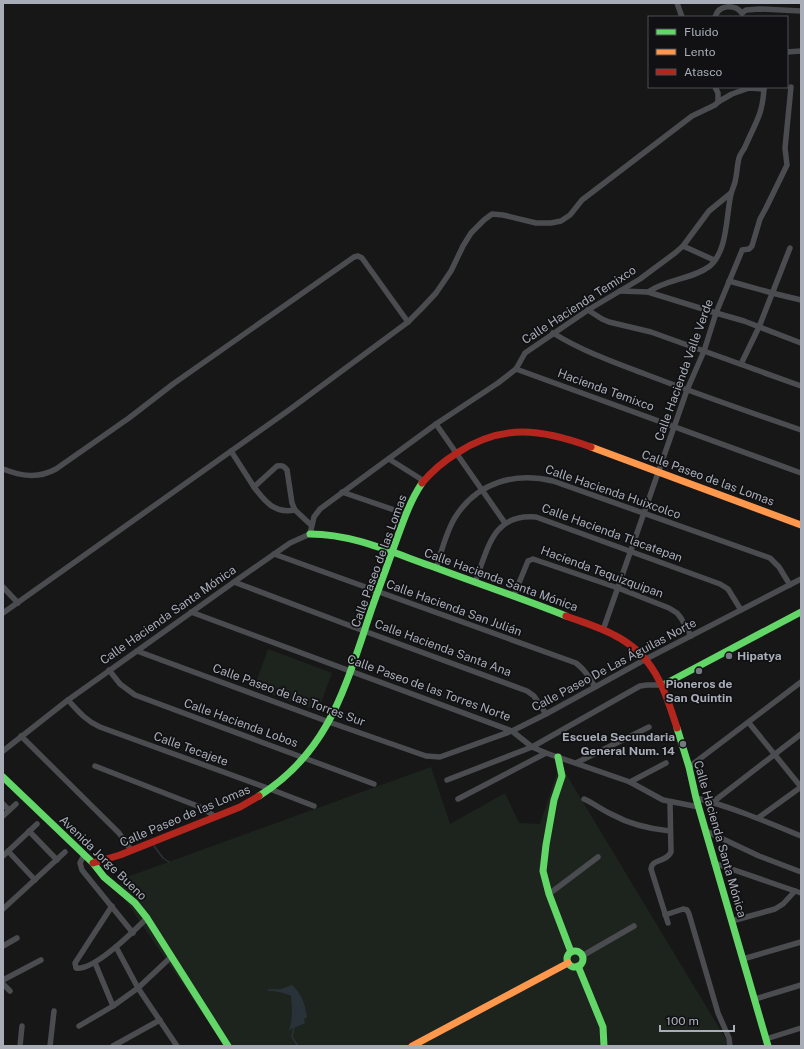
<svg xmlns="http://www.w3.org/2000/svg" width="804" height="1049" font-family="'Public Sans',sans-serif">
  <rect width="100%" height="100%" fill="#171717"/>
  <g fill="#1d241e">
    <path d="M 268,649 L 332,673 L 318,711 L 254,688 Z"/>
    <path d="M 560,764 L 730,1046 L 225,1046 L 117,888 L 127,877 L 431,767 L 450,824 L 505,793 L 519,823 L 540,824 Z"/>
  </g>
  <path fill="#2a3239" d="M 292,985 C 302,994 305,1004 307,1017 L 304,1019 L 305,1023 L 289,1030 C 293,1021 292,1006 291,996 C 284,992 276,992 268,990 L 279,990 Z"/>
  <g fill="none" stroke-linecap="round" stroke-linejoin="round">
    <g stroke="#2a3239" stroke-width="1.5">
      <path d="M 154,846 L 163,858 L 169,862"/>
      <path d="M 268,990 L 280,990"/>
      <path d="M 294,1027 L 292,1037 L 298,1046"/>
    </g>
    <g stroke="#4b4c50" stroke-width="5.5">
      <path d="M 677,3 L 682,17"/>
      <path d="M 742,13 L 746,10 L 760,9 L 801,11"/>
      <path d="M 715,17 C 719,4 735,4 742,13"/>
      <path d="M 787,52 L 801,51"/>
      <path d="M 715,87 L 718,93 L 718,102"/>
      <path d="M 683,246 L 714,260"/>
      <path d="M 729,281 L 772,293 L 801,300"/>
      <path d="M 620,291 L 648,292 L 716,313 L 744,321 L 801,343"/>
      <path d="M 648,292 C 667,279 693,279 710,266 C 728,250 726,215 731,194 C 732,190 734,186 735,182 C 737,174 737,166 739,158 C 740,154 743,151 745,147 C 755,123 763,115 764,87"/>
      <path d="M 588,310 L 602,319 L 609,322 L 651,332 L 801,386"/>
      <path d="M 553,333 C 582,351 613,362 645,374 C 697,394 749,412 801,430"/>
      <path d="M 741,364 L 759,327 L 790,248"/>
      <path d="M 516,369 L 801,473"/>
      <path d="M 436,424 L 505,523"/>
      <path d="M 231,451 L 254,487 L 277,466 C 282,465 284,466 287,470 L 292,503 L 295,510 L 311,525"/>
      <path d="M 389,459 L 424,481"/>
      <path d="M 3,469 C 21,476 38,479 56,469 L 129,418 L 173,384 L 354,257 L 358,256 L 362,258 L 408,322"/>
      <path d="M 254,487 C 265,502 275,514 295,510"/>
      <path d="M 342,492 L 406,514"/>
      <path d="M 274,554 L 576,663 C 585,670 589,677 595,687"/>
      <path d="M 436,568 C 442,551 446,531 456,516 C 478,482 515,472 553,481 L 770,558 L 779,567 L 790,585"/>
      <path d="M 234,582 L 364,631 L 527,691 L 534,696 L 546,714"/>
      <path d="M 475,582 C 488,550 492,513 536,517 L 720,584 L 728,589 L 741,610"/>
      <path d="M 3,587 L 18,603"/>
      <path d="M 514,595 L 528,561 L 533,559 L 618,588 L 669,608 L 677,613 L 681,618 L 691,636"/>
      <path d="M 191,612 L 512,731 L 532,747 L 546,753 L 630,782 L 663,800 L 699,807"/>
      <path d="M 3,613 L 289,410 L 408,322 L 422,308 L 436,293 L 451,271 L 463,246 L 471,233 L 484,220 L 492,214 L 503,215 L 536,223 L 551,223 L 561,221 L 570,215 L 582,200 L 692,116 L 715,105 L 718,102 L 732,94 L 749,88 L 764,89"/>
      <path d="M 603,630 L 687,390 L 704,351 L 716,313 L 741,253 L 742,250 L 749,249 L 752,246 L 760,219 L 766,208 L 787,165 L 785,148 L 791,87"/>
      <path d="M 137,651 L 329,722 L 426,756 L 440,757 L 512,731 L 546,714 L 646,659 L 801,579"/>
      <path d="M 109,670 L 120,684 L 135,695 L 374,784"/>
      <path d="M 68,700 C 78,711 86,721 100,727 L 270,789 L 314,806"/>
      <path d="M 749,723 L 801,787"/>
      <path d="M 21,736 L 119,833 L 131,850"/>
      <path d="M 3,751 L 68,700 L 234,582 L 290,543 L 310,534 L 314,517 L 320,509 L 436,424 L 498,383 L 516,369 L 525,353 L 588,310 L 640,279 L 675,253 L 683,246 L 709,211 L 731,193"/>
      <path d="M 576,763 L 649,727"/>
      <path d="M 95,766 L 200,807 L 216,817"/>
      <path d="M 689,767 L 801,682"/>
      <path d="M 447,780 L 532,747 L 640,686 L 647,685 L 663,685"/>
      <path d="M 630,782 L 666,763"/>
      <path d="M 696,798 C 732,807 767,822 801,836"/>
      <path d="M 458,799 L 546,753"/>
      <path d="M 584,799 C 593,803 601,809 611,814 C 629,824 650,829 670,831"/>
      <path d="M 713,802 L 801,734"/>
      <path d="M 3,804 L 9,810"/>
      <path d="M 3,816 L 16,804"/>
      <path d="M 758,818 L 801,787"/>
      <path d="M 29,831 L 57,860"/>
      <path d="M 706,831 L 759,856 L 801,872"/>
      <path d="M 8,851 L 35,880"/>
      <path d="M 84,855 L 80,863 L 82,870 L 133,933"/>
      <path d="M 3,856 L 37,824"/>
      <path d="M 714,863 L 801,893"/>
      <path d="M 549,894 L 598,857"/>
      <path d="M 112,906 L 75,963 L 76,968 C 94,971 134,931 147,918"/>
      <path d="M 3,909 L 65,852"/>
      <path d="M 665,915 L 683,909 L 687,910 L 689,914 L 718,1013 L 729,1038 L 730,1046"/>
      <path d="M 732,921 L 775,909 L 783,904 L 795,891"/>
      <path d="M 668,923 L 651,869 C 652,858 666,863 671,852 L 670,802"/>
      <path d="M 3,946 L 17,938"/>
      <path d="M 116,947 L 138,988 L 177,1046"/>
      <path d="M 582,956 L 634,926"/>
      <path d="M 743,959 L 801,942"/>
      <path d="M 95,963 L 113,1006"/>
      <path d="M 3,980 L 41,960"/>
      <path d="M 3,984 L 10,991"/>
      <path d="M 755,999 L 801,985"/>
      <path d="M 79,1026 L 113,1006 L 138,988 L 171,957"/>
      <path d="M 766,1039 L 801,1028"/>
      <path d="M 20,1046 L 22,1026"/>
      <path d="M 50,1046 L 54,1011"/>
      <path d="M 113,1046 L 160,1020"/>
    </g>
    <g stroke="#63d668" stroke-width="7">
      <path d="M 310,534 C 352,534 391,552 431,566 C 476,583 521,598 566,616"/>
      <path d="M 663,685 L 801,612"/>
      <path d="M 677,728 L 689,767 L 696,798 L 768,1046"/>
      <path d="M 558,757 L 562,776 L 554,800 L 546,845 L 543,871 L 549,894 L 571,952"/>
      <path d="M 3,777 L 93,863 L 104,877 L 135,903 L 147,918 L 228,1046"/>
      <path d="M 259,796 C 324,755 342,698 365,629 C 373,603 383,578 392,552 C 401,528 408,504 422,483"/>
      <circle cx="575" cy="959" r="8"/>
      <path d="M 578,966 L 603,1027 L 604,1046"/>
    </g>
    <g stroke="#ff974d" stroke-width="7">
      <path d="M 591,447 L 801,525"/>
      <path d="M 412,1046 L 568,963"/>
    </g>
    <g stroke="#b3261e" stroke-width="7">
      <path d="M 422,483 C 432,471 444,461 457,453 C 503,423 542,429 591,447"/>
      <path d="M 566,616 C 582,622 599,627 614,635 C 654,655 664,688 677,728"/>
      <path d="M 93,863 L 120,855 L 240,807 L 259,796"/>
    </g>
  </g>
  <g fill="#757880" stroke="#111113" stroke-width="1.5">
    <circle cx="729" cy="656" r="4"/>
    <circle cx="699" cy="671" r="4"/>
    <circle cx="683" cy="744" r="4"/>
  </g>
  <g text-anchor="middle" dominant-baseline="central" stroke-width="3.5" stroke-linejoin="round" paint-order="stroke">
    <g font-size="12" fill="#a8adb8" stroke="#111113">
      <text transform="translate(579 305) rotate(-33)">Calle Hacienda Temixco</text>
      <text transform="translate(684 370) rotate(-70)">Calle Hacienda Valle Verde</text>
      <text transform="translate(606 390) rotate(20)">Hacienda Temixco</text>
      <text transform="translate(708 478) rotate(20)">Calle Paseo de las Lomas</text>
      <text transform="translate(613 492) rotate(19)">Calle Hacienda Huixcolco</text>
      <text transform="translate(612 533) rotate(20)">Calle Hacienda Tlacatepan</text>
      <text transform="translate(379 561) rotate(-70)">Calle Paseo de las Lomas</text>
      <text transform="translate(602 572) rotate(20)">Hacienda Tequizquipan</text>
      <text transform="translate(501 580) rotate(20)">Calle Hacienda Santa Mónica</text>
      <text transform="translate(454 608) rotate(20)">Calle Hacienda San Julián</text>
      <text transform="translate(168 615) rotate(-35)">Calle Hacienda Santa Mónica</text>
      <text transform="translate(443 648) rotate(20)">Calle Hacienda Santa Ana</text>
      <text transform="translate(614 665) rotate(-28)">Calle Paseo De Las Águilas Norte</text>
      <text transform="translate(429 688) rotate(20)">Calle Paseo de las Torres Norte</text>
      <text transform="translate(289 695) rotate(20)">Calle Paseo de las Torres Sur</text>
      <text transform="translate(241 723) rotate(20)">Calle Hacienda Lobos</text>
      <text transform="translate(191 749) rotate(20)">Calle Tecajete</text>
      <text transform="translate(185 816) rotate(-23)">Calle Paseo de las Lomas</text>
      <text transform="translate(720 839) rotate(74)">Calle Hacienda Santa Mónica</text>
      <text transform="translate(103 858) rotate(44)">Avenida Jorge Bueno</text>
    </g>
    <g font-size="12" font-weight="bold" fill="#a8adb8" stroke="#111113" text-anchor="start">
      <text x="737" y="656">Hipatya</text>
      <text x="699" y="684" text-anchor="middle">Pioneros de<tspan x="699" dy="14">San Quintin</tspan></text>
      <text x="675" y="737" text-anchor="end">Escuela Secundaria<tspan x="675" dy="14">General Num. 14</tspan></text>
    </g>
  </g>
  <rect width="804" height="1049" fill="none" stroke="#a8adb8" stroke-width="8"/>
  <rect x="648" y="16" width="140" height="72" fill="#111113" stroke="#4d4f55"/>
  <rect x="656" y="29" width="20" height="6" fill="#63d668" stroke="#4d4f55"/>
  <text x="684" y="36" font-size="12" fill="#a8adb8">Fluido</text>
  <rect x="656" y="49" width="20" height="6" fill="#ff974d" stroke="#4d4f55"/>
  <text x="684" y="56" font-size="12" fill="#a8adb8">Lento</text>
  <rect x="656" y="69" width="20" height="6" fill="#b3261e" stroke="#4d4f55"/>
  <text x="684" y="76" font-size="12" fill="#a8adb8">Atasco</text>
  <path d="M660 1025v6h74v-6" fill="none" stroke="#a8adb8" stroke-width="2"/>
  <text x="666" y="1025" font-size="12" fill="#a8adb8" stroke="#111113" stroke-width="3" paint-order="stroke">100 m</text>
</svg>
